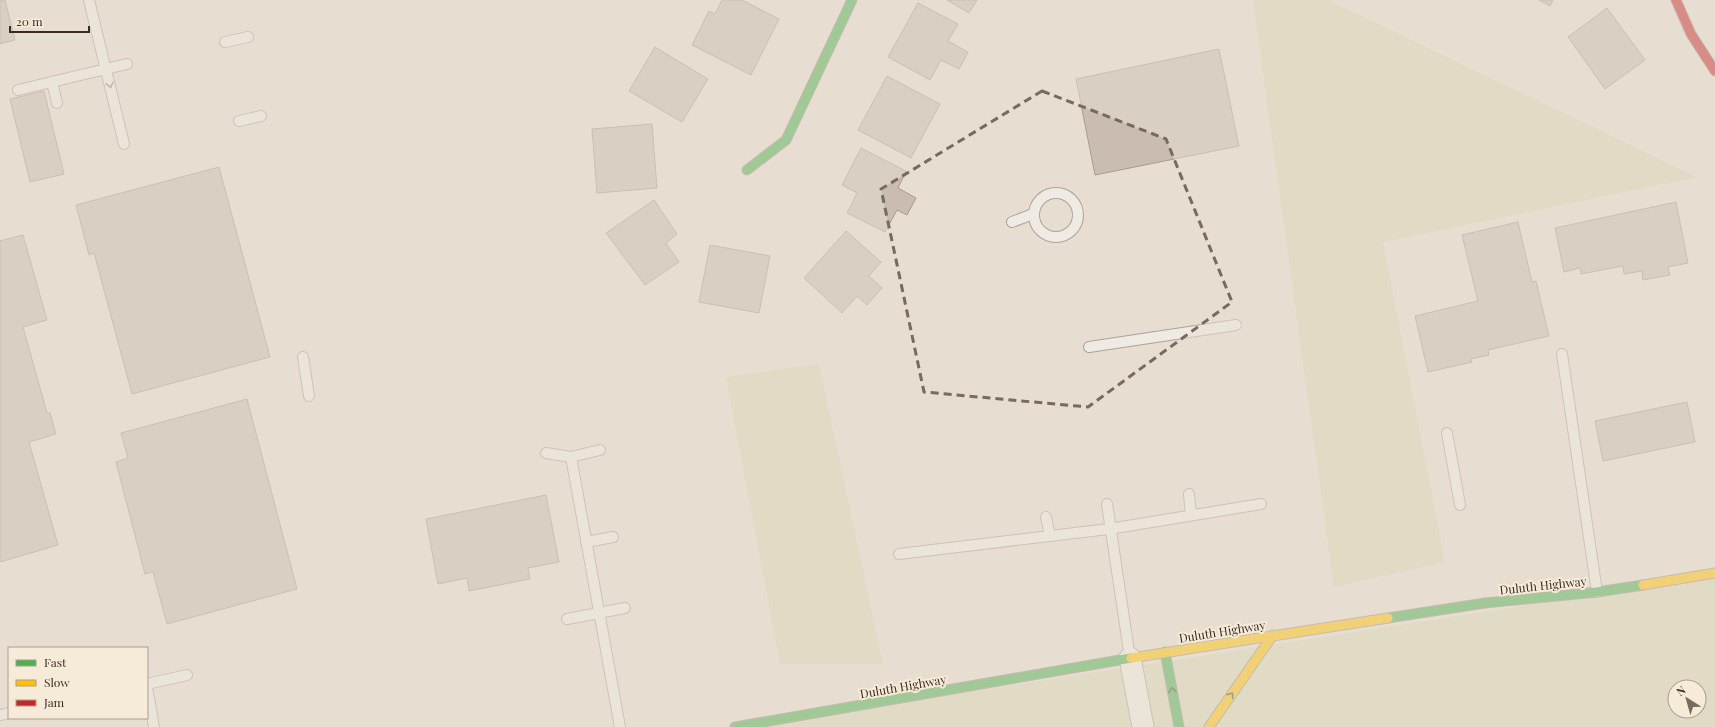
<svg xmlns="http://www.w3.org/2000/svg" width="1715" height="727" font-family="'Playfair Display',serif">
  <rect width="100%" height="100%" fill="#e7ded1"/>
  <g fill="#d9d5b4" fill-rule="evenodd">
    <path d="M 1253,0 L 1328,0 L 1697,177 L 1383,242 L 1445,562 L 1334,587 Z"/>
    <path d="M 819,364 L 883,664 L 780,664 L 726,377 Z"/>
    <path d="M 1715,576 L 1715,727 L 745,727 ZM 1675,687 L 1699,687 L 1699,711 L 1675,711 Z"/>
  </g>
  <g fill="#cbbcb2" stroke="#a89a90">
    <path d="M 0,0 L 5,0 L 15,40 L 0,44 Z"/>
    <path d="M 722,0 L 742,0 L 779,19 L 751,75 L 692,45 L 709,11 L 715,14 Z"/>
    <path d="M 947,0 L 977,0 L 969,13 Z"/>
    <path d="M 1539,0 L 1553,0 L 1550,6 Z"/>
    <path d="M 918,3 L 958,24 L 948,41 L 968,52 L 959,69 L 941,60 L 930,80 L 888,57 Z"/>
    <path d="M 1607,8 L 1645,60 L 1605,89 L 1568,37 Z"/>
    <path d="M 655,47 L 708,79 L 682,122 L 629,91 Z"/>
    <path d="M 1219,49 L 1239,146 L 1095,175 L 1076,79 Z"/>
    <path d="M 887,76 L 940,104 L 911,158 L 858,130 Z"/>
    <path d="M 44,91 L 64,174 L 30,182 L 10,99 Z"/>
    <path d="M 652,124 L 657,188 L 597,193 L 592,129 Z"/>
    <path d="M 861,148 L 906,171 L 898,188 L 916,198 L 907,215 L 897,210 L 885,232 L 847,213 L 857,193 L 842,185 Z"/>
    <path d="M 219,167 L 270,357 L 132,394 L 94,253 L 89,255 L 76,205 Z"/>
    <path d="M 654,200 L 677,234 L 666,243 L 679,262 L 645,285 L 606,233 Z"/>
    <path d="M 1676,202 L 1688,263 L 1668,267 L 1670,275 L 1643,280 L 1642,271 L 1624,274 L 1623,266 L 1581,274 L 1580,268 L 1564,272 L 1555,228 Z"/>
    <path d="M 1518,222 L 1532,282 L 1536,281 L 1549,336 L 1488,350 L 1489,355 L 1471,359 L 1472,362 L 1428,372 L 1415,316 L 1478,301 L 1462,235 Z"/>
    <path d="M 846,231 L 881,262 L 869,276 L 882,288 L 867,305 L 857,296 L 842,313 L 804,278 Z"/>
    <path d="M 23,235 L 47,320 L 23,327 L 47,413 L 50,413 L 56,434 L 29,442 L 58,545 L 0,562 L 0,241 Z"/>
    <path d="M 710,245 L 770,256 L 759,313 L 699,302 Z"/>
    <path d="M 247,399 L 297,589 L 167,624 L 153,572 L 145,574 L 116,462 L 128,458 L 121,433 Z"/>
    <path d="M 1687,402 L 1695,442 L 1603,461 L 1595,421 Z"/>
    <path d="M 546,495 L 559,562 L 528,568 L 530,579 L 469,591 L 467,578 L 438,584 L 426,519 Z"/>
  </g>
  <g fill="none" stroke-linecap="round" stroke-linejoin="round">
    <g stroke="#aca399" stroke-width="12">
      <g id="lane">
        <path d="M 89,0 L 124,144"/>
        <path d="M 225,42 L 248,37"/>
        <path d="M 52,82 L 57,103"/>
        <path d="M 18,90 L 127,64"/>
        <path d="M 239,121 L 261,116"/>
        <circle cx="1056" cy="215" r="22"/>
        <path d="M 1012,222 L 1033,214"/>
        <path d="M 1089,347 L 1236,325"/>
        <path d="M 1562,354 L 1597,592"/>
        <path d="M 303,357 L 309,396"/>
        <path d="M 1447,433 L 1460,505"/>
        <path d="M 546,453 L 571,457 L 600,450"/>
        <path d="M 571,457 L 620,727"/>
        <path d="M 1189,494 L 1191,515"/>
        <path d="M 1107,504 L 1130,658"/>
        <path d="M 1046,517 L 1050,536"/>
        <path d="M 586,542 L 613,537"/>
        <path d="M 899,554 L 1109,529 L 1261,504"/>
        <path d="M 567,619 L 625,608"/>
        <path d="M 147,684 L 187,675"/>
        <path d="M 147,687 L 154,727"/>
        <path d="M 0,715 L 9,713"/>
      </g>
    </g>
    <g stroke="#aca399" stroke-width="23">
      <path id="street" d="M 1130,658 L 1143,727"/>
    </g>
    <g stroke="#9c938a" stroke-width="11">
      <g id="fast">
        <path d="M 747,170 L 786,140 L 852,0"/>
        <path d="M 1388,618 L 1485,603 L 1597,592 L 1643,585"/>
        <path d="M 1165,652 L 1179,727"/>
        <path d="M 735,727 L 1131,658"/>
      </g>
    </g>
    <g stroke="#9c938a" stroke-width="11">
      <g id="slow">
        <path d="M 1643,585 L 1715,573"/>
        <path d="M 1131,658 L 1388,618"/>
        <path d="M 1209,727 L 1273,635"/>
      </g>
    </g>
    <g stroke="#9c938a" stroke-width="11">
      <path id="jam" d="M 1676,0 L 1691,34 L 1715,71"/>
    </g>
    <use href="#lane" stroke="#efeae3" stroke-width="10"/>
    <use href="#street" stroke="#efeae3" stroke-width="21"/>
    <use href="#fast" stroke="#4caf50" stroke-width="9"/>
    <use href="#slow" stroke="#ffc107" stroke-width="9"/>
    <use href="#jam" stroke="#c62828" stroke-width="9"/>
  </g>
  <defs><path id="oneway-chevron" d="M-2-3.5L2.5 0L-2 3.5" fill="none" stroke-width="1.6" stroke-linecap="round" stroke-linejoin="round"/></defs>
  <use stroke="#968a82" href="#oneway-chevron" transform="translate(110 85) rotate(76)"/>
  <g stroke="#425931">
    <use href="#oneway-chevron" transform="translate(1172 690) rotate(-100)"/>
    <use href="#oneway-chevron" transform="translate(1231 695) rotate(-55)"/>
  </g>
  <path d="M0 0H1715V727H0ZM 1042,91 L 1166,139 L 1232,302 L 1088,407 L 924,392 L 881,189 Z" fill="#e7ded1" fill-opacity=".55" fill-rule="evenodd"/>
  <path fill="none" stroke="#786a5f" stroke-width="3" stroke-dasharray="8 5" stroke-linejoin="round" d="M 1042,91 L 1166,139 L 1232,302 L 1088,407 L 924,392 L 881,189 Z"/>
  <g text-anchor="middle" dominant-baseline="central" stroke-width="4" stroke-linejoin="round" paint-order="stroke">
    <g font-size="12" fill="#3c2b21" stroke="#f6ead9">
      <text transform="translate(1543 585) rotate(-6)">Duluth Highway</text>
      <text transform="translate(1222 631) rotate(-9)">Duluth Highway</text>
      <text transform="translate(903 686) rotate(-10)">Duluth Highway</text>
    </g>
  </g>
  <rect x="8" y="647" width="140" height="72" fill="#f6ead9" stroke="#ac9e8f"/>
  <rect x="16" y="660" width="20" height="6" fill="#4caf50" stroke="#ac9e8f"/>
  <text x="44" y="667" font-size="12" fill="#3c2b21">Fast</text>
  <rect x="16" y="680" width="20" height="6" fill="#ffc107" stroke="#ac9e8f"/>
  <text x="44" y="687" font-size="12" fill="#3c2b21">Slow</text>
  <rect x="16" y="700" width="20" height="6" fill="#c62828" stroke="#ac9e8f"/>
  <text x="44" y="707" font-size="12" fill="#3c2b21">Jam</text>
  <g transform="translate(1687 699) rotate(323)"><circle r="19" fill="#f6ead9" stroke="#ac9e8f"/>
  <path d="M0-3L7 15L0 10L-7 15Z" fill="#786a5f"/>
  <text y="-6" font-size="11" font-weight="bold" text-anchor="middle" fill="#3c2b21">N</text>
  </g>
  <path d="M10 26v6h79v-6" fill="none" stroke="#3c2b21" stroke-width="2"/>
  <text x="16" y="26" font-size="12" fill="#3c2b21" stroke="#f6ead9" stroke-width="3" paint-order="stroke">20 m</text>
</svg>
